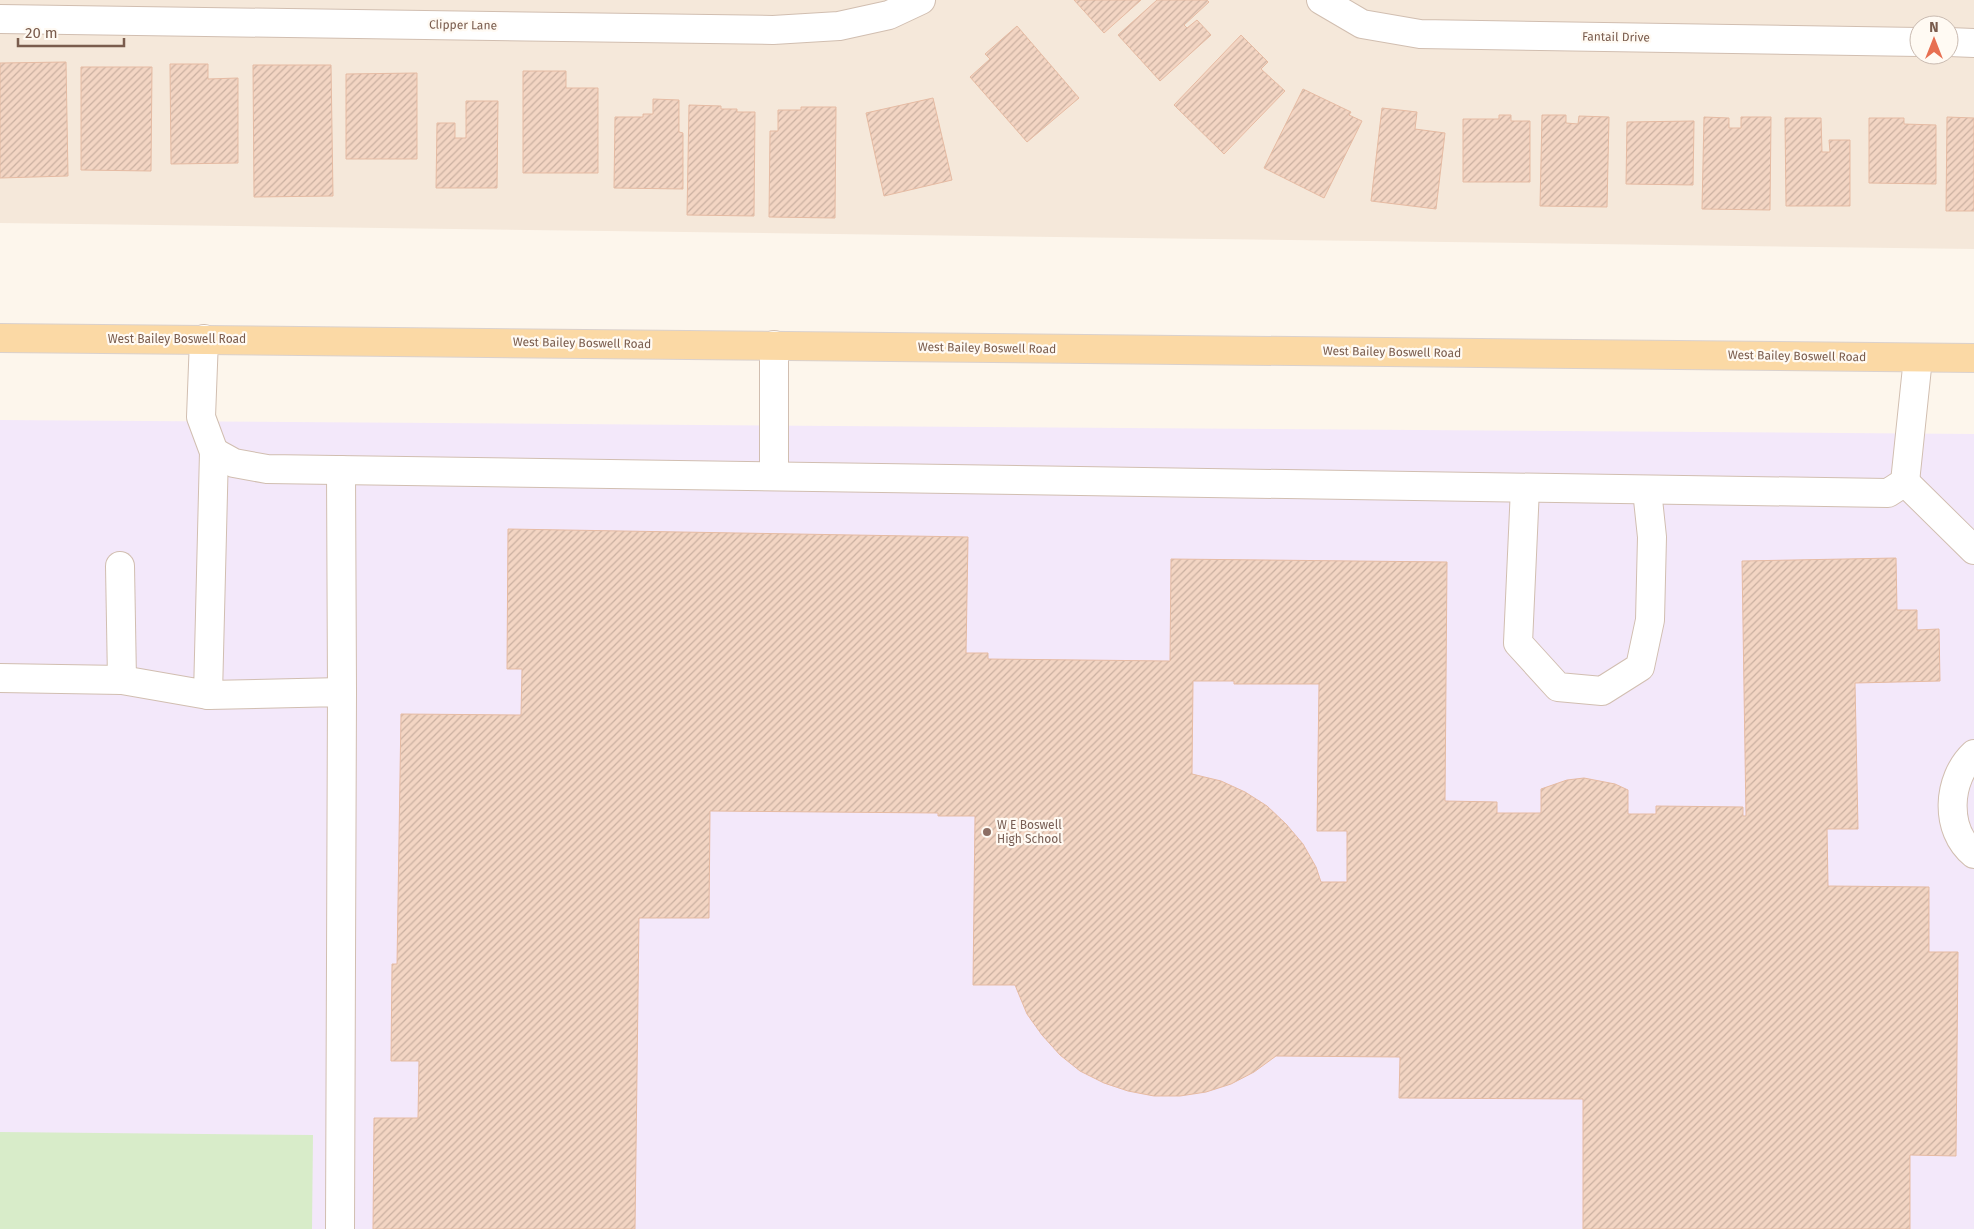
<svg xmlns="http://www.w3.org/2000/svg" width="1974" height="1229" font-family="'Fira Sans',sans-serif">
  <defs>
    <pattern id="building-hatch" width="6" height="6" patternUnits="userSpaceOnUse" patternTransform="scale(1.25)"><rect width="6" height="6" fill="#f3d5c3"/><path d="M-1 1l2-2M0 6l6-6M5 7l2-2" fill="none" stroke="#cab0a1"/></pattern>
  </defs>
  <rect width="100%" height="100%" fill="#fdf6ec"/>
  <path fill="#f5e8da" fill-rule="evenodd" d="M 0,0 L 1974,0 L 1974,249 L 0,223 ZM 1919,25 L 1949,25 L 1949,55 L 1919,55 Z"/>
  <path fill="#f3e8fa" d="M 0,420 L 1974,434 L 1974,1229 L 0,1229 Z"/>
  <path fill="#d8ecc9" d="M 0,1132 L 313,1135 L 312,1229 L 0,1229 Z"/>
  <g fill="url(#building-hatch)" stroke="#e6bba3" fill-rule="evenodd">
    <path d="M 1074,0 L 1141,0 L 1104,33 Z"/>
    <path d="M 1157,0 L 1207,0 L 1209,2 L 1184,25 L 1187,28 L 1197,20 L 1211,35 L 1160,81 L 1118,35 Z"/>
    <path d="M 1017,26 L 1079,98 L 1027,142 L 970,77 L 990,59 L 985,54 Z"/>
    <path d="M 1241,35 L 1268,62 L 1261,69 L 1285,91 L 1224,154 L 1174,105 Z"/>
    <path d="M 66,62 L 68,176 L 0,178 L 0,63 Z"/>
    <path d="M 170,64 L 208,64 L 208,79 L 238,78 L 238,163 L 171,164 Z"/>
    <path d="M 253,65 L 331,65 L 333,196 L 254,197 Z"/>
    <path d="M 81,67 L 152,67 L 151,171 L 81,170 Z"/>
    <path d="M 523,71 L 566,71 L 566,88 L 598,88 L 598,173 L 523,173 Z"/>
    <path d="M 417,73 L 417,159 L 346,159 L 346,74 Z"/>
    <path d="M 1303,89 L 1351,112 L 1349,115 L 1362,121 L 1324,198 L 1264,168 Z"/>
    <path d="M 933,98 L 952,180 L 884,196 L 866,113 Z"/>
    <path d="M 653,99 L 679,100 L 679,132 L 683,133 L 683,189 L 614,188 L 615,117 L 643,117 L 643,114 L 653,114 Z"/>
    <path d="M 466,101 L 498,101 L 497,188 L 436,188 L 437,123 L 455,123 L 455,138 L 466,138 Z"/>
    <path d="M 689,105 L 721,106 L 721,109 L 737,109 L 737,112 L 755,112 L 754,216 L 687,215 Z"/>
    <path d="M 801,107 L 836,107 L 835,218 L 769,217 L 770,131 L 778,131 L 778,110 L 801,110 Z"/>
    <path d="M 1382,108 L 1417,112 L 1415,129 L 1445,133 L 1436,209 L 1371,201 Z"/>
    <path d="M 1499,115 L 1511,115 L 1511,121 L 1530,121 L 1530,182 L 1463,182 L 1463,119 L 1499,119 Z"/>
    <path d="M 1542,115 L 1566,115 L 1566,123 L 1578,124 L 1579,116 L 1609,117 L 1607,207 L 1540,206 Z"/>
    <path d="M 1704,117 L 1729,118 L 1729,128 L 1741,128 L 1741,117 L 1771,117 L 1770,210 L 1702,209 Z"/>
    <path d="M 1947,117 L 1974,118 L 1974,211 L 1946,211 Z"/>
    <path d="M 1785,118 L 1821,118 L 1822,152 L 1830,152 L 1829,140 L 1850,140 L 1850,206 L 1786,206 Z"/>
    <path d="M 1869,118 L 1904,118 L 1904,124 L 1936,125 L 1936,184 L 1869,183 Z"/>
    <path d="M 1694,121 L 1693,185 L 1626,184 L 1627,122 Z"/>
    <path d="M 508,529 L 968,537 L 966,653 L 988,653 L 988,659 L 1170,661 L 1171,559 L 1447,562 L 1445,801 L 1497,802 L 1497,813 L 1541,813 L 1541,789 L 1567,780 L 1584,778 L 1615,784 L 1628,790 L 1628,814 L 1656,814 L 1656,806 L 1743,807 L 1743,816 L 1746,816 L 1742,561 L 1896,558 L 1897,610 L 1917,610 L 1917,630 L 1939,629 L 1940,681 L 1855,683 L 1858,829 L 1827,829 L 1828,886 L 1929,887 L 1929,952 L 1958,952 L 1956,1156 L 1910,1155 L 1910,1229 L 1583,1229 L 1583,1099 L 1399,1098 L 1400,1057 L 1276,1056 L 1254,1072 L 1231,1084 L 1206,1092 L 1180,1096 L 1154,1096 L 1128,1091 L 1104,1083 L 1080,1071 L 1060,1055 L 1042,1035 L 1027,1014 L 1015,985 L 973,985 L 975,816 L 938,816 L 938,813 L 710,811 L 709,918 L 639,918 L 635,1229 L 373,1229 L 374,1118 L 418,1118 L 419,1061 L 391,1061 L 392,964 L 397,964 L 401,714 L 521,715 L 522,669 L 507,669 ZM 1193,681 L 1234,681 L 1234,684 L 1319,684 L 1317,831 L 1347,831 L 1347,882 L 1321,882 L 1316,867 L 1303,844 L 1286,824 L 1267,806 L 1245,792 L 1221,781 L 1192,774 Z"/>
  </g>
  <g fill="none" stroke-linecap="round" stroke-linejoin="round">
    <g stroke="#d1beb0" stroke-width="30">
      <g id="minor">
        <path d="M 1321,0 L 1362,24 L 1420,34 L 1919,42"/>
        <path d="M 0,19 L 773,30 L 839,26 L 889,15 L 921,0"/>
        <path d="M 1949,42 L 1974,43"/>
        <path d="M 774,345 L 774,476"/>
        <path d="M 214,452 L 234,463 L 267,469 L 1888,493 L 1905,482 L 1918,358"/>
        <path d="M 341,470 L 342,692"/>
        <path d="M 1905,482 L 1974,550"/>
        <path d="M 1525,488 L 1518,643 L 1558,687 L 1602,691 L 1640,667 L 1650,620 L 1652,537 L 1647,490"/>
        <path d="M 120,566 L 122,680"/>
        <path d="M 0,678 L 122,680 L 208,695 L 214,452 L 201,417 L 204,339"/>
        <path d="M 208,695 L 342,692 L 340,1229"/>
        <path d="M 1974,754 C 1947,779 1944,830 1974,854"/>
      </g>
    </g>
    <g stroke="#dad1cd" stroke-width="30">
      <path id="major" d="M 0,338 L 1974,358"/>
    </g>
    <use href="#minor" stroke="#fff" stroke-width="28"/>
    <use href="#major" stroke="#fbd9a5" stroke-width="28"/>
  </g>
  <circle fill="#8d6e63" stroke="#fffaf3" stroke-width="2" cx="987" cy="832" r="5"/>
  <g text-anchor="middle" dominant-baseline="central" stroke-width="4.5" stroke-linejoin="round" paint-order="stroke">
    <g font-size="12" fill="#7a5c4d" stroke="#fffaf3">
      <text transform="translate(463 25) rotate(1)">Clipper Lane</text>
      <text transform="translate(1616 37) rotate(1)">Fantail Drive</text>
      <text x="177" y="339">West Bailey Boswell Road</text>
      <text transform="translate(582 343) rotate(1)">West Bailey Boswell Road</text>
      <text transform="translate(987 348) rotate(1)">West Bailey Boswell Road</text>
      <text transform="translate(1392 352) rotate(1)">West Bailey Boswell Road</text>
      <text transform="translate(1797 356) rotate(1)">West Bailey Boswell Road</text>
    </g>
    <g font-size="12" fill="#785e54" stroke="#fffaf3" text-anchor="start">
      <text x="997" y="825">W E Boswell<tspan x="997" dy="14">High School</tspan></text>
    </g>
  </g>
  <g transform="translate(1934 40)"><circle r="24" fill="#fffaf3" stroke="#cabbb1"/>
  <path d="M0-4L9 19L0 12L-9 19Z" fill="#e76f51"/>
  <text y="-8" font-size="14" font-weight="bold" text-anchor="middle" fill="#7a5c4d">N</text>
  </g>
  <path d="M18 38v8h106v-8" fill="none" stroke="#7a5c4d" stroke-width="2.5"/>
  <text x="25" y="38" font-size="15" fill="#7a5c4d" stroke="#fffaf3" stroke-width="4" paint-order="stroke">20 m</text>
</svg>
